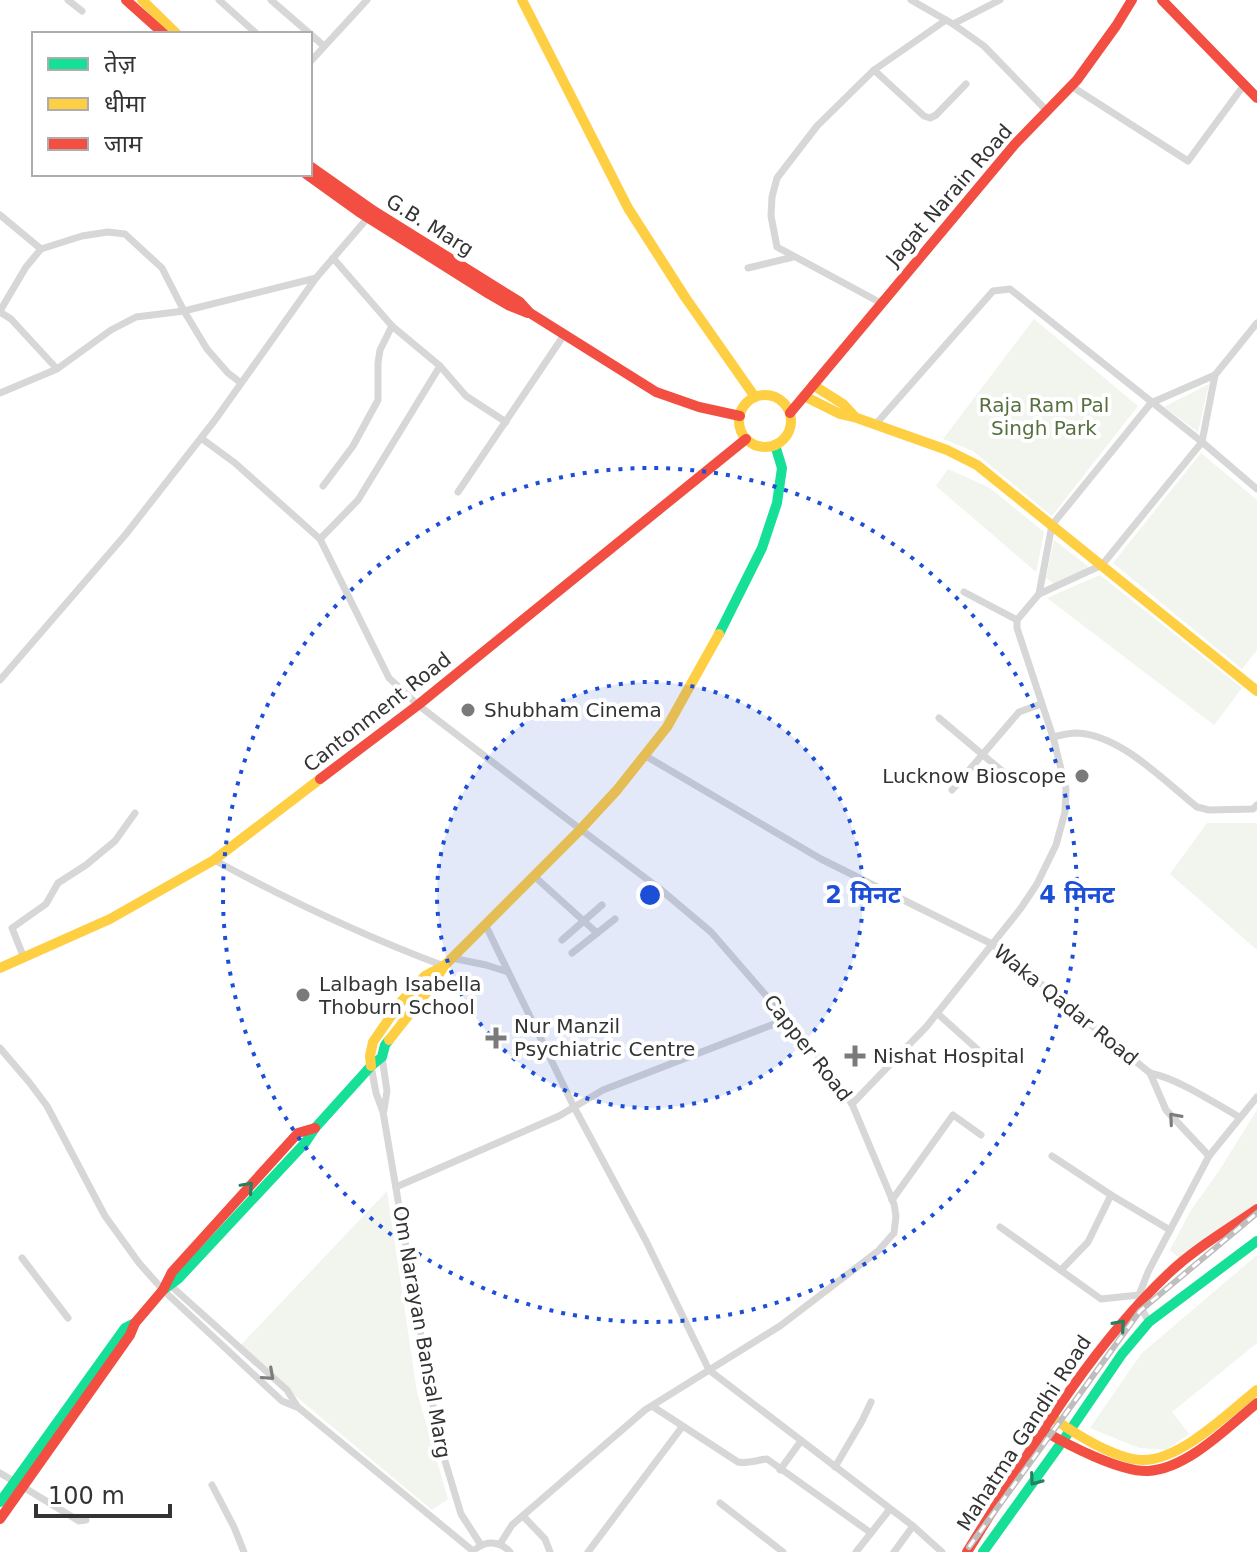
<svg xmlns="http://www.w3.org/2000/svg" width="1257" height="1552" font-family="'DejaVu Sans','Noto Sans Devanagari',sans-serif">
  <rect width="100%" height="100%" fill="#fff"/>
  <g fill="#f1f5ed">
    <path d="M 1034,319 L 1138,406 L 1052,516 L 973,451 L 943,439 Z"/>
    <path d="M 1209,384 L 1198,432 L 1164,407 Z"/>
    <path d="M 1201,453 L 1257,500 L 1257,650 L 1242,669 L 1113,563 Z"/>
    <path d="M 948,469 L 990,488 L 1044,532 L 1036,572 L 936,486 Z"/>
    <path d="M 1054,540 L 1089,567 L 1054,584 L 1046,578 Z"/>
    <path d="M 1100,575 L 1242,688 L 1214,725 L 1047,598 Z"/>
    <path d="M 1207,823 L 1257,823 L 1257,950 L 1170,874 Z"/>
    <path d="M 1257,1110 L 1257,1203 L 1179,1258 L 1170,1250 L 1191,1210 L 1219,1171 Z"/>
    <path d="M 387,1191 L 417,1392 L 448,1499 L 432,1510 L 238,1348 Z"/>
    <path d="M 1257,1255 L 1257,1343 L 1172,1412 L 1189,1434 L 1166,1450 L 1139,1448 L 1090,1428 L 1141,1354 Z"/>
  </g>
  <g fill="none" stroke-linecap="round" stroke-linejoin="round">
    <g stroke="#d7d7d7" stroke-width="7">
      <path d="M 68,0 L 82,11"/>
      <path d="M 219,0 L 257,34"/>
      <path d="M 271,0 L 324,46"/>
      <path d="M 911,0 L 953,24 L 984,46 L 1047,111"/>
      <path d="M 953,24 L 1000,0"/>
      <path d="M 310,62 L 367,0"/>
      <path d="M 874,70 L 924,116 L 930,118 L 936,115 L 966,84"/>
      <path d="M 1071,86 L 1188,161 L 1244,85"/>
      <path d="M 0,215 L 41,249"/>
      <path d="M 333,258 L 392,326 L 440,366 L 466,396 L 506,422"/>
      <path d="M 748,268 L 793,257"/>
      <path d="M 881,303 L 777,247 L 771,216 L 772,197 L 777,178 L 817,126 L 874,70 L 946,20"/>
      <path d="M 0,311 L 26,267 L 41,249 L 82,236 L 108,232 L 125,234 L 162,268 L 184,311 L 207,349 L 228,373 L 241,383"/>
      <path d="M 0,312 L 11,319 L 57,369"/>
      <path d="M 0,393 L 57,369 L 111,330 L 136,317 L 184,311 L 316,278 L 371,214"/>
      <path d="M 875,425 L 993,291 L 1010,289 L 1202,442 L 1257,489"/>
      <path d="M 201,438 L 235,463 L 320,539 L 389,678 L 418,705 L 563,816 L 660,889 L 711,932 L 815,1052 L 852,1104 L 894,1204 L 896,1216 L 894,1233 L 878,1251 L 780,1326 L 645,1410 L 512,1525 L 500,1544"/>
      <path d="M 323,486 L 353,446 L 378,400 L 378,363 L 380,350 L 392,326"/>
      <path d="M 458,492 L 564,335"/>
      <path d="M 320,539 L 358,500 L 440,366"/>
      <path d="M 964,592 L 1017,620"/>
      <path d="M 1039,594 L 1052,525 L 1151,403 L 1215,375"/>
      <path d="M 0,680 L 126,534 L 215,420 L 316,278"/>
      <path d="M 939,718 L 1014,781"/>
      <path d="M 1053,737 C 1061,735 1069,733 1077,733 C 1121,735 1164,781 1197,807 L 1209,810 L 1253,809 L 1257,805"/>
      <path d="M 644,755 L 821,859 L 992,944 L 1150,1073 C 1181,1080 1211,1101 1239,1117"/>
      <path d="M 952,790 L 1019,712 L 1041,704"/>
      <path d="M 214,860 C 288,900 364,936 444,966"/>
      <path d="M 534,876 L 597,933"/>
      <path d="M 485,924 L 574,1107 L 646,1241 L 709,1370 L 913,1526 L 942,1552"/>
      <path d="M 562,940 L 602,905"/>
      <path d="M 572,953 L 615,919"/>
      <path d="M 24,958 L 12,928 L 46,904 L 58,883 L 86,865 L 115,841 L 135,813"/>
      <path d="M 452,958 L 486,965 L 508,972"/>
      <path d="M 937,1013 L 977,1049"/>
      <path d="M 0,1048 L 29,1082 L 47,1106 L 105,1216 L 139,1263 L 163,1290 L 282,1401 L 299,1408 L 473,1551"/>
      <path d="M 382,1057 L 387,1091 L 384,1110"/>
      <path d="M 371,1066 L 376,1093 L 383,1112 L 439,1441 L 461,1514 L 481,1545"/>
      <path d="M 1150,1073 L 1166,1110 L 1209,1156"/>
      <path d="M 852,1104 L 927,1026 L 1021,908 L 1037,884 L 1056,845 L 1065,812 L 1066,789 L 1053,737 L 1017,628 L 1017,620 L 1039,594 L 1102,565 L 1202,442 L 1215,375 L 1257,323"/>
      <path d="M 1052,1156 L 1111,1195 L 1088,1242 L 1061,1270"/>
      <path d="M 396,1187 L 559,1116 L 603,1090 L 787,1019"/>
      <path d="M 1111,1195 L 1170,1230"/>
      <path d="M 892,1200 L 953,1115 L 981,1135"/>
      <path d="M 1000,1227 L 1101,1299 L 1139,1295"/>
      <path d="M 22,1258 L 68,1318"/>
      <path d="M 170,1285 L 287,1390 L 297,1406"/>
      <path d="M 1149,1322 L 1139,1304 L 1139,1295 L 1148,1272 L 1209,1156 L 1257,1097"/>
      <path d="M 652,1406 L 738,1462 C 747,1464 757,1460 767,1459 L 871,1533"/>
      <path d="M 835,1467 L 862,1421 L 871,1402"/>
      <path d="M 780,1470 L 801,1441"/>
      <path d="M 0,1473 L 79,1521 L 86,1520"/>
      <path d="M 212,1485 L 234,1527 L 244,1552"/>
      <path d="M 720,1503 L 783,1552"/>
      <path d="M 523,1516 L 545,1539 L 550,1552"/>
      <path d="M 477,1548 C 488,1540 501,1542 510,1552"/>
      <path d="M 588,1552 L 682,1427"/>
      <path d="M 856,1552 L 890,1509"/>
      <path d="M 894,1552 L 913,1526"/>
    </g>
    <g stroke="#16e098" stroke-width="10">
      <path d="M 719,634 L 762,548 L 777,503 L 782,468 L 775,445"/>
      <path d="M 163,1290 L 178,1279 L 305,1143 L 315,1128 L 371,1066 L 382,1057 L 385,1045 L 389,1040"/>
      <path d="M 0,1502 L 125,1328 L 135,1323"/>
      <path d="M 983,1552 L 1062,1442 L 1122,1354 L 1149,1322 L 1257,1241"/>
    </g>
    <g stroke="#ffcf43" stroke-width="10">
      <path d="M 142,0 L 177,34"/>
      <path d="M 522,0 L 628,208 L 685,297 L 755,397"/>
      <path d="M 813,385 L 843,404 L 855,417"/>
      <circle cx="765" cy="421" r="26"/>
      <path d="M 804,396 L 840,414 L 857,418 L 947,450 L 977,465 L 1257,691"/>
      <path d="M 0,968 L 110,919 L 214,860 L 320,779"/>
      <path d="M 389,1040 L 431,987 L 444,966 L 580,830 L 617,790 L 667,727 L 719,634"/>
      <path d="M 371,1066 L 370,1056 L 373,1042 L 400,1003 L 425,976 L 442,967"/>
      <path d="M 1053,1418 C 1075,1434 1115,1459 1142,1460 C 1180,1461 1228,1413 1257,1390"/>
    </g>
    <g stroke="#f24e42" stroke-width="10">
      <path d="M 126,0 L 164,34"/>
      <path d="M 1162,0 L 1257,98"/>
      <path d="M 310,166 L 374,211 L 520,302 L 530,313 L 656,392 L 699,407 L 740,416"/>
      <path d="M 306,174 L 359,212 L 489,294 L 508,305 L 528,313"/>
      <path d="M 790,413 L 1015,144 L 1077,80 L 1116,26 L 1132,0"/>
      <path d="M 320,779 L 418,705 L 746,439"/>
      <path d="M 1044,1431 C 1068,1445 1120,1472 1148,1471 C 1187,1469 1228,1427 1257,1403"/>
      <path d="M 0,1519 L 130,1335 L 135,1323 L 163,1290 L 172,1272 L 298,1133 L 315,1128"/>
      <path d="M 967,1552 C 1027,1456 1085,1353 1168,1274 C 1194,1249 1227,1230 1257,1209"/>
    </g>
    <g stroke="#bebebe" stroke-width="6">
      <path id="rail" d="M 969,1547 L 1140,1311 L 1257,1213"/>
    </g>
    <use href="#rail" stroke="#fff" stroke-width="3" stroke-dasharray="9" stroke-linecap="butt"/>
  </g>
  <defs><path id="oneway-chevron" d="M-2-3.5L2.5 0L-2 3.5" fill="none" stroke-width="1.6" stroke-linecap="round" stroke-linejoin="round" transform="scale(2)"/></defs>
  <g stroke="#7d7d7d">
    <use href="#oneway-chevron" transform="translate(1174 1118) rotate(-131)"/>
    <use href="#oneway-chevron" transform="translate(269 1375) rotate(42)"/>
  </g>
  <g stroke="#268160">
    <use href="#oneway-chevron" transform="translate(248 1187) rotate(-48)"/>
    <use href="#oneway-chevron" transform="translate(1120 1325) rotate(-49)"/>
    <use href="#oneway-chevron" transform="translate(1035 1480) rotate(126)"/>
  </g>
  <circle cx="650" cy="895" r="213" fill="#1d4ed8" fill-opacity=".12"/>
  <g fill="none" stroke="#1d4ed8" stroke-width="4" stroke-dasharray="4 8">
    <circle cx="650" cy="895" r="213"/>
    <circle cx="650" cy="895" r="427"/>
  </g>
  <g fill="#7a7a7a" stroke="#fff" stroke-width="3">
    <circle cx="468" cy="710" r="8"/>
    <circle cx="1082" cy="776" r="8"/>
    <circle cx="303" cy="995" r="8"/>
    <path d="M492 1026h8v8h8v8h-8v8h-8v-8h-8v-8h8z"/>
    <path d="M851 1044h8v8h8v8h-8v8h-8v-8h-8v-8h8z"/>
  </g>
  <g text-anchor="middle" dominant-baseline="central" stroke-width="8" stroke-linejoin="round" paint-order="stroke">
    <g font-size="20" fill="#333" stroke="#fff">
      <text transform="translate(949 195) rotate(-49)">Jagat Narain Road</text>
      <text transform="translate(430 225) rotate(32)">G.B. Marg</text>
      <text transform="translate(377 712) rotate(-38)">Cantonment Road</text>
      <text transform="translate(1066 1005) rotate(39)">Waka Qadar Road</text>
      <text transform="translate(808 1048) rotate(52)">Capper Road</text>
      <text transform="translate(422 1332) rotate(80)">Om Narayan Bansal Marg</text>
      <text transform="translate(1024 1433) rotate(-57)">Mahatma Gandhi Road</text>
    </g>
    <g font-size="20" fill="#56703f" stroke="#fff">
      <text x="1044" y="405">Raja Ram Pal<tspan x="1044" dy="23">Singh Park</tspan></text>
    </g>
    <g font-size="20" fill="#333" stroke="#fff" text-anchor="start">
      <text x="484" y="710">Shubham Cinema</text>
      <text x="1066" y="776" text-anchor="end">Lucknow Bioscope</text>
      <text x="319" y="984">Lalbagh Isabella<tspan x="319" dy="23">Thoburn School</tspan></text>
      <text x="514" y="1026">Nur Manzil<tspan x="514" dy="23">Psychiatric Centre</tspan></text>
      <text x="873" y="1056">Nishat Hospital</text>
    </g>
  </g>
  <circle cx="650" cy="895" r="12" fill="#1d4ed8" stroke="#fff" stroke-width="4"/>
  <g font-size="24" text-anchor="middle" font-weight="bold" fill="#1d4ed8" stroke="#fff" stroke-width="8" stroke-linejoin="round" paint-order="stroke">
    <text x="863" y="903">2 मिनट</text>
    <text x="1077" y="903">4 मिनट</text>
  </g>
  <rect x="32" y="32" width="280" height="144" fill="#ffffff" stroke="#adadad" stroke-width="2"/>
  <rect x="48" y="58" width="40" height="12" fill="#16e098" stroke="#adadad" stroke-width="2"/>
  <text x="104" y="72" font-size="24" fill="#333333">तेज़</text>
  <rect x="48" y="98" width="40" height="12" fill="#ffcf43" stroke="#adadad" stroke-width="2"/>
  <text x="104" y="112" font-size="24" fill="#333333">धीमा</text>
  <rect x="48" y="138" width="40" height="12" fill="#f24e42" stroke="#adadad" stroke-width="2"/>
  <text x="104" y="152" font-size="24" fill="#333333">जाम</text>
  <path d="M36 1504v12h134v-12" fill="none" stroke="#333333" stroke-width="4"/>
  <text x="48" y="1504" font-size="24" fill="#333333" stroke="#ffffff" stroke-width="6" paint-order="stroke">100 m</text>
</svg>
